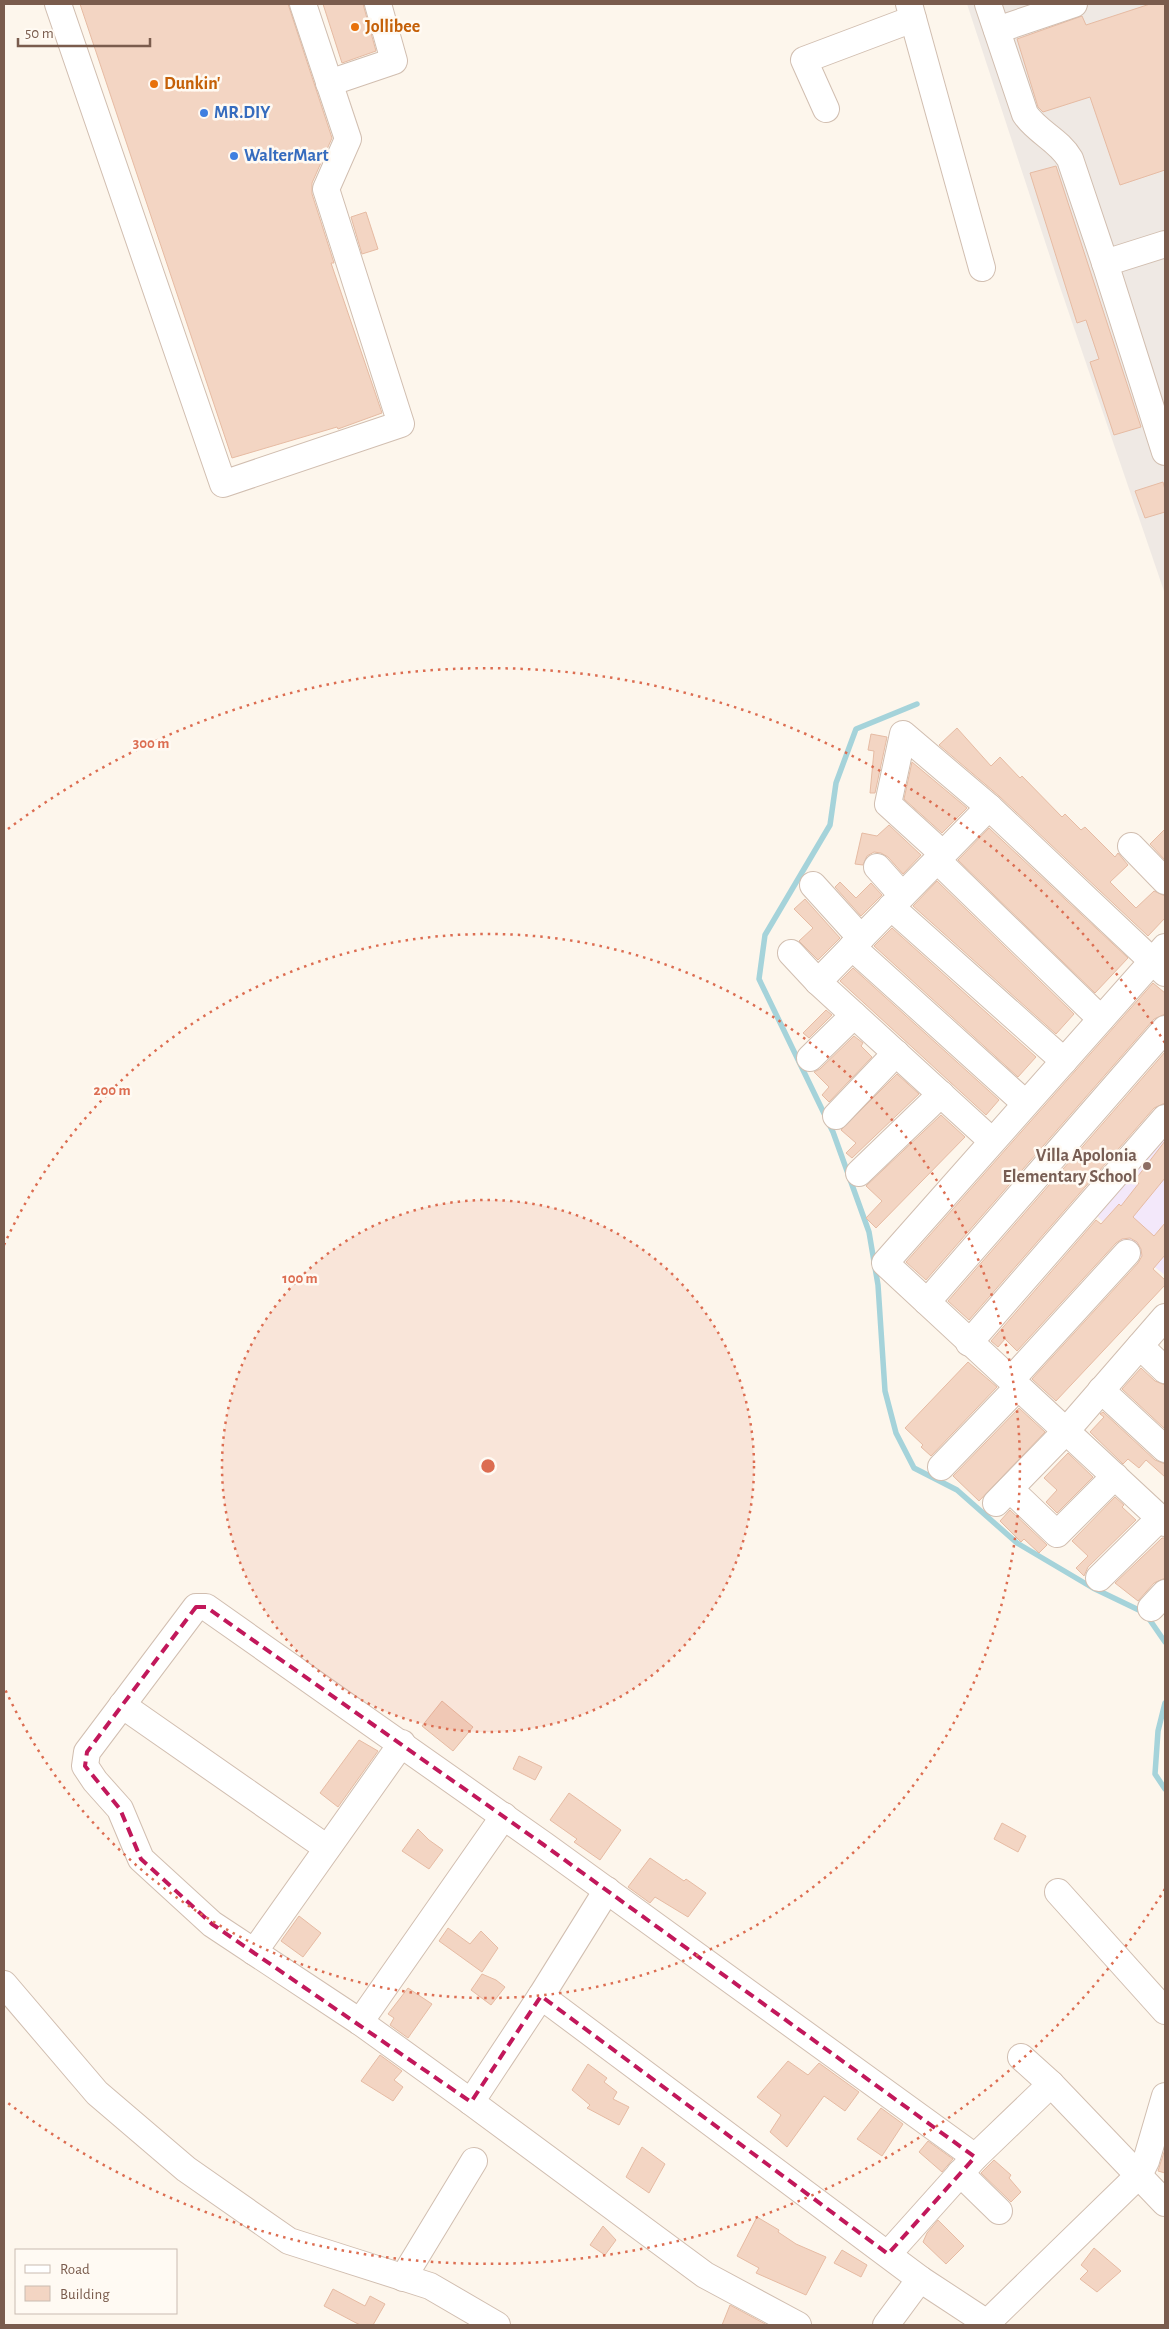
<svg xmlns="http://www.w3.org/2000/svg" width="1169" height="2329" font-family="'Alegreya Sans',sans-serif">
  <rect width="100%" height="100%" fill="#fdf6ec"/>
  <path fill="#efe9e4" d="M 967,4 L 1165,4 L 1165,594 L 1059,284 Z"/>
  <path fill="#f3e8fa" d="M 1165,1123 L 1165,1275 L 1127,1246 L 1091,1210 Z"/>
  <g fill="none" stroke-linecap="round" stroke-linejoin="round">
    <g stroke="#a5d3da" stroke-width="5.5">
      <path d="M 917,704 L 856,729 L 836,783 L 830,825 L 765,935 L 759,979 L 833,1132 L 869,1232 L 878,1285 L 885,1391 L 896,1433 L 914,1468 L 957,1490 L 1017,1543 L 1093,1588 L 1145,1613 L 1165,1642"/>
      <path d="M 1165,1703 L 1158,1731 L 1155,1774 L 1165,1789"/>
    </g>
  </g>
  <g fill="#f3d5c3" stroke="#e6bba3">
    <path d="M 80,4 L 288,4 L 332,138 L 312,183 L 312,194 L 334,263 L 331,263 L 382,413 L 338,429 L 337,427 L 232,458 Z"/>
    <path d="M 323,4 L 363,4 L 376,51 L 342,63 Z"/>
    <path d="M 1150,4 L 1165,4 L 1165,170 L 1120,185 L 1090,97 L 1043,112 L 1038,107 L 1017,39 L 1082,16 L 1086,25 Z"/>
    <path d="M 1056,166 L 1141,427 L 1114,435 L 1090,362 L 1099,359 L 1086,320 L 1077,323 L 1030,173 Z"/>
    <path d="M 366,212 L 378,249 L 362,254 L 351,217 Z"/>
    <path d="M 1163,482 L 1165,490 L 1165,512 L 1145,518 L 1135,491 Z"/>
    <path d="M 957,728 L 991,766 L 1000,757 L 1020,778 L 1022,776 L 1062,817 L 1065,814 L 1081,830 L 1085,827 L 1115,857 L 1118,853 L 1128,865 L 1110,882 L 1136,908 L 1154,891 L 1165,896 L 1165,918 L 1148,936 L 999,796 L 939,745 Z"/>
    <path d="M 871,734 L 887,737 L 875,793 L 870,793 L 874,751 L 868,750 Z"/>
    <path d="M 912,762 L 967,808 L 942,833 L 904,799 Z"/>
    <path d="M 889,825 L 921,855 L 903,874 L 888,857 L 881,853 L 874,852 L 867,856 L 863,865 L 855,864 L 862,833 L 877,836 Z"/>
    <path d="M 989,828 L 1128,958 L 1095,993 L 958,860 Z"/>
    <path d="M 1165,829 L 1165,860 L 1150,844 Z"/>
    <path d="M 937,881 L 1074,1014 L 1056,1034 L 913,906 Z"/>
    <path d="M 840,882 L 856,898 L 871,883 L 882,895 L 861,916 L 835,887 Z"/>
    <path d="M 805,899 L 840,938 L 818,960 L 799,941 L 813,928 L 794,909 Z"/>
    <path d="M 892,928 L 1036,1057 L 1018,1077 L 874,946 Z"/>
    <path d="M 853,968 L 999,1100 L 986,1115 L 840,981 Z"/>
    <path d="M 1153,983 L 1165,993 L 1165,1014 L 1154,1019 L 926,1280 L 906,1262 Z"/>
    <path d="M 826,1010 L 832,1015 L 809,1038 L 803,1033 Z"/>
    <path d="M 854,1036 L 863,1043 L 861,1046 L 872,1057 L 829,1102 L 822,1095 L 829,1087 L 814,1072 L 820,1069 Z"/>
    <path d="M 1165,1052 L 1165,1103 L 1154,1108 L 969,1320 L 948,1301 Z"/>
    <path d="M 897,1074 L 919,1094 L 852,1158 L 846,1153 L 856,1143 L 841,1130 Z"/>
    <path d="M 941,1115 L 965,1137 L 876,1228 L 866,1218 L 882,1201 L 866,1186 Z"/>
    <path d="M 1165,1141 L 1165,1178 L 1133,1217 L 1154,1236 L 1165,1223 L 1165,1255 L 1153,1269 L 1165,1280 L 1165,1285 L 1056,1401 L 1032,1379 L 1138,1263 L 1142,1256 L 1141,1249 L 1137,1242 L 1130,1238 L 1122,1239 L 1116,1243 L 1017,1351 L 1005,1339 L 998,1347 L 991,1341 L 1096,1220 L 1101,1224 L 1119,1204 L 1121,1206 L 1139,1183 L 1135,1180 Z"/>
    <path d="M 968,1362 L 997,1387 L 931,1456 L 921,1447 L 923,1445 L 905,1428 Z"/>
    <path d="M 1141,1368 L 1155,1381 L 1165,1385 L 1165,1429 L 1122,1389 Z"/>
    <path d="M 1019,1408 L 1045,1432 L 979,1501 L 953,1476 Z"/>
    <path d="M 1103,1412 L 1155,1460 L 1165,1464 L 1165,1477 L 1146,1460 L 1139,1468 L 1128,1459 L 1123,1464 L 1090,1432 L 1104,1417 L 1100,1414 Z"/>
    <path d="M 1068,1453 L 1093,1477 L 1057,1513 L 1046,1502 L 1057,1490 L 1044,1478 Z"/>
    <path d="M 1115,1497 L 1124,1505 L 1122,1507 L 1136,1520 L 1088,1567 L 1084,1576 L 1076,1568 L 1088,1556 L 1072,1541 Z"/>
    <path d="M 1010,1510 L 1047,1545 L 1039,1553 L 1024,1539 L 1021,1542 L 1000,1521 Z"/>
    <path d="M 1162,1538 L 1165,1538 L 1165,1578 L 1154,1583 L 1138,1601 L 1115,1583 Z"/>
    <path d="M 442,1701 L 473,1727 L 453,1751 L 422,1726 Z"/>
    <path d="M 359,1740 L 378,1751 L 338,1807 L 320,1793 Z"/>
    <path d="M 519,1756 L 542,1767 L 535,1780 L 513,1769 Z"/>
    <path d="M 569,1793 L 621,1830 L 600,1860 L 574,1842 L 577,1839 L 550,1820 Z"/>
    <path d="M 1002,1823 L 1026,1836 L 1018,1852 L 994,1839 Z"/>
    <path d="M 418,1829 L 429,1840 L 443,1850 L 429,1869 L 402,1851 Z"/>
    <path d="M 650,1858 L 684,1881 L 686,1879 L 706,1893 L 688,1917 L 655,1897 L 650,1903 L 628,1887 Z"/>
    <path d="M 299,1916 L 321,1933 L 303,1957 L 281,1941 Z"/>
    <path d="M 448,1928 L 470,1944 L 481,1931 L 498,1948 L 482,1972 L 439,1941 Z"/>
    <path d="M 482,1974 L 496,1980 L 505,1987 L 491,2005 L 471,1990 Z"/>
    <path d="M 408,1988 L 432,2004 L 408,2038 L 390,2025 L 394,2018 L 388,2014 Z"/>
    <path d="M 380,2055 L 402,2071 L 394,2080 L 403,2087 L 393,2101 L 361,2081 Z"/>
    <path d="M 788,2061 L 808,2075 L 819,2063 L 859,2092 L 845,2111 L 824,2096 L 787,2147 L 770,2132 L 781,2115 L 757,2097 Z"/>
    <path d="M 588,2064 L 607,2078 L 604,2082 L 617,2092 L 613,2099 L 629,2107 L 619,2125 L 587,2108 L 590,2105 L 572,2090 Z"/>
    <path d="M 881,2108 L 903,2124 L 882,2156 L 857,2139 Z"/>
    <path d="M 928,2141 L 953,2159 L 942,2172 L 919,2152 Z"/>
    <path d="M 642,2147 L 665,2164 L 649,2193 L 626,2177 Z"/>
    <path d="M 1165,2149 L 1165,2173 L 1158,2171 Z"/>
    <path d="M 994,2160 L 1011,2175 L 1009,2178 L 1021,2192 L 1011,2202 L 981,2173 Z"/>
    <path d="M 757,2217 L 779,2230 L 778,2232 L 796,2244 L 826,2257 L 806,2295 L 756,2273 L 759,2268 L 737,2256 Z"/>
    <path d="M 938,2220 L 964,2246 L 946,2264 L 923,2242 L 927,2233 Z"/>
    <path d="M 603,2226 L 616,2240 L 605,2255 L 590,2245 Z"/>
    <path d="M 1094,2248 L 1121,2271 L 1097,2292 L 1080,2279 L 1088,2271 L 1081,2265 Z"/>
    <path d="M 842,2250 L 867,2265 L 861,2277 L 834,2263 Z"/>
    <path d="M 333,2289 L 365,2306 L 370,2296 L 385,2304 L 373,2325 L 360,2325 L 324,2306 Z"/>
    <path d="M 730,2305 L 767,2325 L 722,2325 Z"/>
  </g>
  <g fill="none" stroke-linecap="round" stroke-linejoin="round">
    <g stroke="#d1beb0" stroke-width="28">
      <g id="minor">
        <path d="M 58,4 L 223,484 L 401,424 L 326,189 L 348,139 L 303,4"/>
        <path d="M 909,4 L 982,268"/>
        <path d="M 988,4 L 1025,114 C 1037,132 1059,140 1070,159 L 1105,263 L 1165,452"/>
        <path d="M 997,30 L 1074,4"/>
        <path d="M 329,83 L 394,61 L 378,4"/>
        <path d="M 826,109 L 804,60 L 913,19"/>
        <path d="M 1105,263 L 1165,244"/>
        <path d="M 1131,846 L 1165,881"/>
        <path d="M 943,854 L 888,804 L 903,734 L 989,807"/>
        <path d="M 937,860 L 1101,1019"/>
        <path d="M 877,867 L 902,895"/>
        <path d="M 813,885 L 861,938"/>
        <path d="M 891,907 L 1064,1061"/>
        <path d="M 852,947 L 1025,1103"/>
        <path d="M 1165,947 L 885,1263 L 1165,1523"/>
        <path d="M 791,953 L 818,982 L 992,1141"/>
        <path d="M 818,982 L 989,807 L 1165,973"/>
        <path d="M 810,1058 L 854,1015"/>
        <path d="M 836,1116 L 896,1053"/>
        <path d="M 859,1173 L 941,1094"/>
        <path d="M 927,1302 L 1165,1029"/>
        <path d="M 969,1343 L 1165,1118"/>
        <path d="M 1140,1346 L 1165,1370"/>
        <path d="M 1011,1380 L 1127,1253"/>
        <path d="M 1101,1390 L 1165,1449"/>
        <path d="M 941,1467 L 1018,1387"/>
        <path d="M 1010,1489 L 1057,1534 L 1115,1476"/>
        <path d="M 996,1503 L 1066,1431 L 1165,1317"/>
        <path d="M 1099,1578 L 1160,1518"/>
        <path d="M 1151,1608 L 1165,1593"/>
        <path d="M 122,1705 L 327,1848"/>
        <path d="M 1058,1892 L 1165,2011"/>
        <path d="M 254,1952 L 402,1743"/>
        <path d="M 4,1984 L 97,2093 L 186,2169 L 289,2241 L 430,2286 L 497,2325"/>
        <path d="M 541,1996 L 607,1890"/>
        <path d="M 360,2022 L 504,1816"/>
        <path d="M 1021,2057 L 1051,2084 L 1165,2203"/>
        <path d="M 471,2102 L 360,2022 L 212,1924 L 141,1859 L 120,1809 L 95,1781 L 85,1766 L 87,1752 L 196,1607 L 206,1607 L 544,1845 L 975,2157"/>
        <path d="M 960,2173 L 999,2211"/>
        <path d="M 888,2254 L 975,2157 L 1051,2084"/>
        <path d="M 403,2278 L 474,2161"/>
        <path d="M 798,2325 L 705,2275 L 471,2102 L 541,1996 L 920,2279 L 987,2323"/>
        <path d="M 886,2325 L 920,2279"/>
        <path d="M 988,2325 L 987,2323 L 1139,2175 L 1146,2161 L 1165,2096"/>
      </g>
    </g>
    <use href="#minor" stroke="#fff" stroke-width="26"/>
  </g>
  <path fill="none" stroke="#c2185b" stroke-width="4" stroke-dasharray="10 6" stroke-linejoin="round" d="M 196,1607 L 206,1607 L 544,1845 L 975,2157 L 888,2254 L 541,1996 L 471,2102 L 212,1924 L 141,1859 L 120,1809 L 85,1766 L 87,1752 Z"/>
  <circle cx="488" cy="1466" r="266" fill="#dc6d51" fill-opacity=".12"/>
  <g fill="none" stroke="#dc6d51" stroke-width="2.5" stroke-dasharray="2.5 5">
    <circle cx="488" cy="1466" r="266"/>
    <path d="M4 1245A532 532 0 1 1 4 1687"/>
    <path d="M1165 1889A798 798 0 0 1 8 2103M8 829A798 798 0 0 1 1165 1043"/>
  </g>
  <g fill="#e8710a" stroke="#fffaf3" stroke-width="2">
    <circle cx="355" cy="27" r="5"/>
    <circle cx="154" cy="84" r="5"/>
  </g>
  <g fill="#3f7fe0" stroke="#fffaf3" stroke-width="2">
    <circle cx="204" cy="113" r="5"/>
    <circle cx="234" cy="156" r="5"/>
  </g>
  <circle fill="#8d6e63" stroke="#fffaf3" stroke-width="2" cx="1147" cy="1166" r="5"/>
  <g text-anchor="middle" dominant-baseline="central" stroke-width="5" stroke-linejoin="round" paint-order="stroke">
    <g font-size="18" font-weight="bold" fill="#c56008" stroke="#fffaf3" text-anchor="start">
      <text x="365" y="27">Jollibee</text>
      <text x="164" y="84">Dunkin'</text>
    </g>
    <g font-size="18" font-weight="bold" fill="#366cbe" stroke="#fffaf3" text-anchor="start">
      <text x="214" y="113">MR.DIY</text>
      <text x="244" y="156">WalterMart</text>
    </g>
    <g font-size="18" font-weight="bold" fill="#785e54" stroke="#fffaf3" text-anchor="end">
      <text x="1137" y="1156">Villa Apolonia<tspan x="1137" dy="21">Elementary School</tspan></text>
    </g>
  </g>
  <circle cx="488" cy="1466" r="8" fill="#dc6d51" stroke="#fffaf3" stroke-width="2.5"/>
  <g font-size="15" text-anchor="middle" font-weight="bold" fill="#dc6d51" stroke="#fffaf3" stroke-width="5" stroke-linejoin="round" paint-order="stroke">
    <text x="151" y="748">300 m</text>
    <text x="112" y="1095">200 m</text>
    <text x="300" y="1283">100 m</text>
  </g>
  <rect width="1169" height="2329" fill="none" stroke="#7a5c4d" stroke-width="10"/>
  <rect x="15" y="2249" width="162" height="65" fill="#fffaf3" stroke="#cabbb1"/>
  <rect x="25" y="2265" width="25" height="8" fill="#ffffff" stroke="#cabbb1"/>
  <text x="60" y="2274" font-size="15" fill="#7a5c4d">Road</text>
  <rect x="25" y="2286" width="25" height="15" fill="#f3d5c3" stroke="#cabbb1"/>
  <text x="60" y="2299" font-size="15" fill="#7a5c4d">Building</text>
  <path d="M18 38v8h132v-8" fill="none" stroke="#7a5c4d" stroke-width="2.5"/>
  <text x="25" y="38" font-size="15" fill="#7a5c4d" stroke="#fffaf3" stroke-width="4" paint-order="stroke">50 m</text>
</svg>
